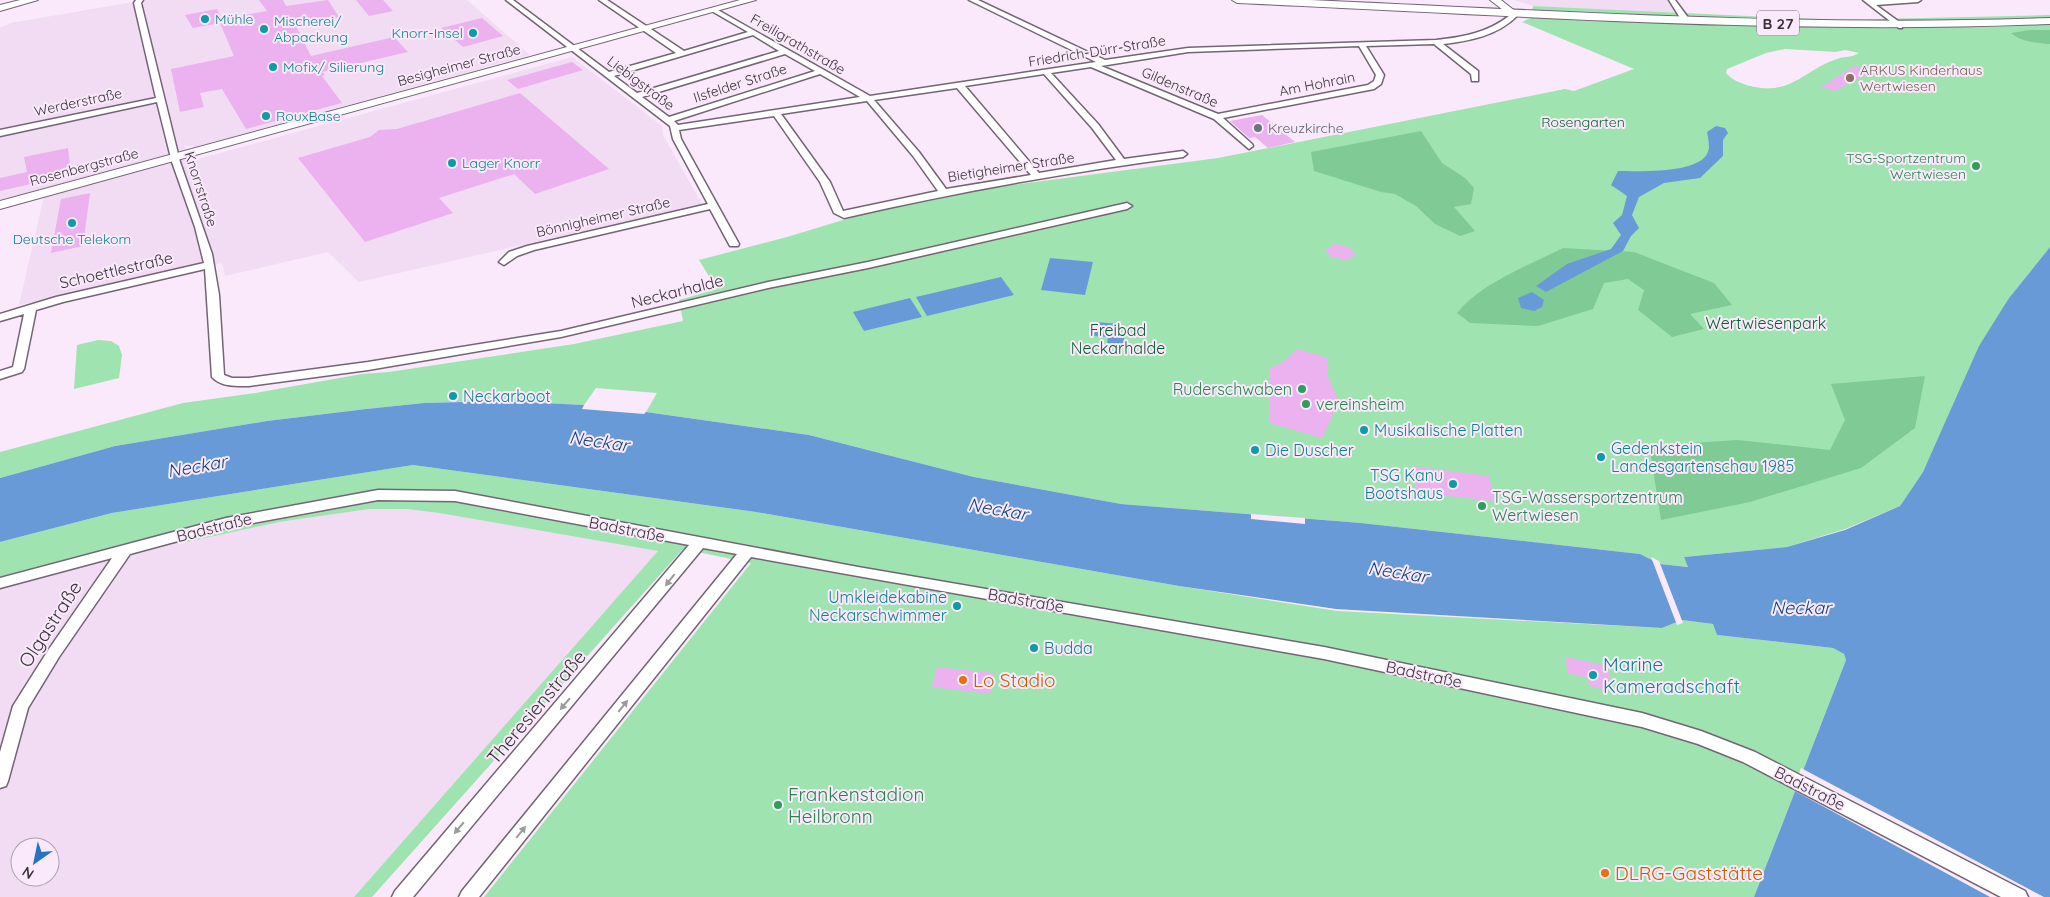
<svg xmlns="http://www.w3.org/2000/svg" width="2050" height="897" font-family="Quicksand,sans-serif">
  <rect width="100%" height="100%" fill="#f9e9fa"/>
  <g fill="#f1dcf3" fill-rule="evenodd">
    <path d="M 145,0 L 467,0 L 530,55 L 195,147 L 184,145 L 191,161 L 572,57 L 662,126 L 663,135 L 702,204 L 359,282 L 328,252 L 225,276 L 222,263 L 19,305 L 44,196 L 0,207 L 0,28 L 11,23 Z"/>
    <path d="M 1514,0 L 1677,0 L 1687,13 L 1533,6 Z"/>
    <path d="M 369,509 L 407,509 L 439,513 L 659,551 L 354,897 L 0,897 L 0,579 L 109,551 L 187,542 L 279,522 ZM 20,847 L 50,847 L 50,877 L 20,877 Z"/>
  </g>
  <g fill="#9fe3b1" fill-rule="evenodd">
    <path d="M 1533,6 L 1837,20 L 2050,15 L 2050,247 L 2009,298 L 1923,472 L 1900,506 L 1845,529 L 1787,547 L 1684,557 L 1689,567 L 1660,564 L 1640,554 L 1361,523 L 1121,504 L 974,477 L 809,435 L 646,412 L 657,393 L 596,388 L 584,405 L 501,401 L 424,403 L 366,409 L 267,421 L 115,446 L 0,478 L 0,452 L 183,403 L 255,393 L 362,374 L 389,372 L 574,344 L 683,321 L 679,300 L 717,289 L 699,260 L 787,237 L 876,210 L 958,192 L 1218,158 L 1565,89 L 1574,91 L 1634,69 L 1522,22 L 1531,18 ZM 1785,49 L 1836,52 L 1845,50 L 1859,53 C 1851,58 1845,56 1837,59 C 1802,71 1792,96 1750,86 C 1742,84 1732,80 1726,73 L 1727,69 L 1766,53 Z"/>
    <path d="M 98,340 L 111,341 L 119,346 L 122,355 L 119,378 L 74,389 L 77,345 Z"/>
    <path d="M 413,465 L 756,512 L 1179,586 L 1337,611 L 1662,628 L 1682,620 L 1713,624 L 1717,635 L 1833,648 L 1844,654 L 1846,660 L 1754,897 L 484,897 L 751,563 L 683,549 L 372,897 L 354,897 L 658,551 L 439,513 L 407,509 L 369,509 L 279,522 L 187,542 L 109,551 L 0,579 L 0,542 L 112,513 Z"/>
  </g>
  <g fill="#80ca95">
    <path d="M 2030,30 L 2050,30 L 2050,44 C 2037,43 2021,42 2011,33 Z"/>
    <path d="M 1421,131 L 1442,163 L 1465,178 L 1474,188 L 1471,204 L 1454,207 L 1475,231 L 1460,236 L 1435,224 L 1416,206 L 1395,194 L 1381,192 L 1314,171 L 1311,152 Z"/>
    <path d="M 1563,248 L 1634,252 L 1714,283 L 1732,305 L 1690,314 L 1704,329 L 1672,337 L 1638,310 L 1644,290 L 1628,279 L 1604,283 L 1593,309 L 1538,326 L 1470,323 L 1457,313 C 1482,282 1528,266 1563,248 Z"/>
    <path d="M 1925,376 L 1915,428 L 1861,468 L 1750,502 L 1661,520 L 1650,451 L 1661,445 L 1738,440 L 1830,450 L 1845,420 L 1831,384 Z"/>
  </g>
  <g fill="#699ad8">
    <path d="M 1716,126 L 1725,128 L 1728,133 L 1723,140 L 1723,156 L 1700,178 L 1664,183 L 1639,197 L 1632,215 L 1639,228 L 1631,236 L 1623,251 L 1546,292 L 1536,286 L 1567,264 L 1611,249 L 1621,235 L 1613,223 L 1622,215 L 1627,196 L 1611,185 L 1618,171 C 1638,171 1706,175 1709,148 C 1709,143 1708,137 1707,132 Z"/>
    <path d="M 2050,247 L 2050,897 L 1754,897 L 1846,660 L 1844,654 L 1833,648 L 1717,635 L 1713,624 L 1682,620 L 1662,628 L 1336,609 L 1179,586 L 756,512 L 413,465 L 112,513 L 0,542 L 0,478 L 115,446 L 267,421 L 366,409 L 424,403 L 501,401 L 584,405 L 582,409 L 644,414 L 646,412 L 809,435 L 974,477 L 1121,504 L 1361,523 L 1640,554 L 1660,564 L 1688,567 L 1684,557 L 1787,547 L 1845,530 L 1900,506 L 1923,472 L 1979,346 L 2009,298 Z"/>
    <path d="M 1050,258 L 1093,262 L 1085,295 L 1041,290 Z"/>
    <path d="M 1001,277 L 1014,295 L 927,316 L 916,297 Z"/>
    <path d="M 1532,292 L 1544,300 L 1542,307 L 1534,311 L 1521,308 L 1518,298 Z"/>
    <path d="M 910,298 L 922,317 L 864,331 L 853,312 Z"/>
    <path d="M 1096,322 L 1119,324 L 1118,334 L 1125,335 L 1123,344 L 1107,343 L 1108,337 L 1093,336 Z"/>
  </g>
  <g fill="#f9e9fa">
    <path d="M 1251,514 L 1305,518 L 1305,524 L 1251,519 Z"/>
    <path d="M 1651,557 L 1659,561 L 1683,623 L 1677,625 Z"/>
    <path d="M 1801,768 L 2044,897 L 1990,897 L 1793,790 Z"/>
  </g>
  <g fill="#ecb1ef">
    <path d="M 259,0 L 283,0 L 286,6 L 328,0 L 339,17 L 296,26 L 311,56 L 394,37 L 408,52 L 322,72 L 325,75 L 322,76 L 342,103 L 246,129 L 222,89 L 200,93 L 204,107 L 180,112 L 171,69 L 234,56 L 220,23 L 193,28 L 185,15 L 217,9 L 222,19 L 267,11 Z"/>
    <path d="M 356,0 L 383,0 L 393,11 L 369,16 Z"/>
    <path d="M 482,18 L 503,36 L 463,47 L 441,28 Z"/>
    <path d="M 572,62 L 583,70 L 518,89 L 507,80 Z"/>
    <path d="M 1854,66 L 1873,71 L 1835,91 L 1821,87 Z"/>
    <path d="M 520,93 L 609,169 L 535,194 L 514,174 L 439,198 L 453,213 L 365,242 L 298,158 L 370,137 L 379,130 L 397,129 Z"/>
    <path d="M 1262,115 L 1295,142 L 1268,148 L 1255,137 L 1249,138 L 1230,121 Z"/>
    <path d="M 68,148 L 70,165 L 44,181 L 0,191 L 0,178 L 27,172 L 24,157 Z"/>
    <path d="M 90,193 L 83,246 L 51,253 L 61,199 Z"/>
    <path d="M 1335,244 L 1349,247 L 1356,255 L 1347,260 L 1331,257 L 1325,250 Z"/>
    <path d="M 1297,349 L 1328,358 L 1328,376 L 1339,402 L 1322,438 L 1269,423 L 1270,368 L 1283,362 Z"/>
    <path d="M 1412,466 L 1489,476 L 1495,501 L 1417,493 Z"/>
    <path d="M 1566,657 L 1608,666 L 1611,691 L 1589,686 L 1588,678 L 1567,673 Z"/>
    <path d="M 937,667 L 994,673 L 990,694 L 932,687 Z"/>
  </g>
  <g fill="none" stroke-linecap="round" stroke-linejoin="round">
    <g stroke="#736574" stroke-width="3">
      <g id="street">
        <path d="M 136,0 L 143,0 L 141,3 L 180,162 L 212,254 L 219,295 L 224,375 L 232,378 L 249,378 L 368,362 L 561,331 L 768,282 L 868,262 L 1127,203 L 1132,206 L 1127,209 L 868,268 L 768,288 L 561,337 L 368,370 L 249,386 C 236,386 221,387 212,377 L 205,269 L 63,302 L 36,310 L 24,369 L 22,372 L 0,379 L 0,371 L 13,367 L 24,314 L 0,321 L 0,314 L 56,297 L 204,263 L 195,227 L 172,162 L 157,102 L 0,136 L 0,130 L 156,98 L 134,3 Z"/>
        <path d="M 506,0 L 513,0 L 609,72 L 676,53 L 599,0 L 607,0 L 684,51 L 748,32 L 710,10 L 716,9 L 870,96 L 1096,62 L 969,0 L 978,0 L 1105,60 L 1188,48 L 1436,40 C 1463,37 1487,33 1509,16 L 1508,10 L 1512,10 L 1517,16 C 1497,36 1469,41 1443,44 L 1478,71 L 1478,81 L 1472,81 L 1471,74 L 1434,44 L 1366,46 L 1384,75 L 1381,84 L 1374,89 L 1223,118 L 1252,144 L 1253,146 L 1249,149 L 1214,119 L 1091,67 L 1051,73 L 1098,124 L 1124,159 L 1183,151 L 1187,154 L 1183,157 C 1069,172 956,192 844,218 L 834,213 L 820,182 L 774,116 L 679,130 L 681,139 L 739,244 L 738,246 L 730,246 L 710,209 L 534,250 L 517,256 L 504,265 L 499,262 L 509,252 L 527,246 L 708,204 L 673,139 L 670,126 ZM 753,35 L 779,51 L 637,93 L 614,76 ZM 1359,46 L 1376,75 L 1374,81 L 1368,85 L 1218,114 L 1101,66 L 1188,52 ZM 785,54 L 815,71 L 669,117 L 642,97 ZM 820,74 L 860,97 L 678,125 L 674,121 ZM 1044,74 L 1092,128 L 1116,160 L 1039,173 L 965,86 ZM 957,88 L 1031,175 L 946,189 L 919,152 L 874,100 ZM 867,101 L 913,156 L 938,191 L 843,211 L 830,182 L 781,114 Z"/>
        <path d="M 1669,0 L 1675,0 L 1689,19 L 1688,21 L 1682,21 Z"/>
        <path d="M 1863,0 L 1921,0 L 1918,2 L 1876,5 L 1902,24 L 1902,28 L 1899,28 Z"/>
        <path d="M 378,490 L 455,491 L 858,567 L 1324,647 L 1642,713 L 1701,731 L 1755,752 L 2025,891 L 2028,897 L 2001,897 L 1743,762 L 1698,744 L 1642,727 L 1324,659 L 751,557 L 479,897 L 459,897 L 462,891 L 737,554 L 703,548 L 413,897 L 392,897 L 395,891 L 689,545 L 455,501 L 378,500 L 226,528 L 130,554 L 59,657 L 28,708 L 8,781 L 6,786 L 0,788 L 0,752 L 13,706 L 49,649 L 112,558 L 0,588 L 0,578 L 226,518 Z"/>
      </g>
    </g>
    <g stroke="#736574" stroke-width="2">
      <g id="secondary">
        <path d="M 740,0 L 756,0 L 0,209 L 0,201 Z"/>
        <path d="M 1490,0 L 1501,0 L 1515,11 L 1507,13 Z"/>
      </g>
    </g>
    <g stroke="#736574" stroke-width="2">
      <g id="primary">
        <path d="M 20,0 L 38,0 L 0,11 L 0,5 Z"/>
        <path d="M 1232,0 L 1310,0 C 1557,11 1803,27 2050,18 L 2050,24 C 1779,35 1508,15 1237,3 Z"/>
      </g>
    </g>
    <use href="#street" fill="#fff" fill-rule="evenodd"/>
    <use href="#secondary" fill="#fff" fill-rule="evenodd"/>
    <use href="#primary" fill="#fff" fill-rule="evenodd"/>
  </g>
  <defs><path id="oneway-solid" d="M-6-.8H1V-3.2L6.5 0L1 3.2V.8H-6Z" transform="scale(1.25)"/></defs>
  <g fill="#9c9a9c">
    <use href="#oneway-solid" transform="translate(670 580) rotate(128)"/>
    <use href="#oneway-solid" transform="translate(565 704) rotate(130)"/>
    <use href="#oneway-solid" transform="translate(623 706) rotate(-51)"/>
    <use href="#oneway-solid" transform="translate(459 828) rotate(130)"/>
    <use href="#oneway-solid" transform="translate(521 832) rotate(-51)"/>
  </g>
  <g fill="#0f9aa8" stroke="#f9e9fa" stroke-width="2">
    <circle cx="205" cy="19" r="5"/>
    <circle cx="264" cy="29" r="5"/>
    <circle cx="473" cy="33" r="5"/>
    <circle cx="273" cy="67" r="5"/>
    <circle cx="266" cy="116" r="5"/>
    <circle cx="452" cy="163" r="5"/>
    <circle cx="72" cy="223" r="5"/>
    <circle cx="453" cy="396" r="5"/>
    <circle cx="1364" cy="430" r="5"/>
    <circle cx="1255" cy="450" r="5"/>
    <circle cx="1601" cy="457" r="5"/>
    <circle cx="1453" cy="484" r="5"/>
    <circle cx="957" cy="606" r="5"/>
    <circle cx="1034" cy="648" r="5"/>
    <circle cx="1593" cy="675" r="5"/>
  </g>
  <circle fill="#8d6e63" stroke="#f9e9fa" stroke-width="2" cx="1850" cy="78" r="5"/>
  <circle fill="#6b7280" stroke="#f9e9fa" stroke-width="2" cx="1258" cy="128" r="5"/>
  <g fill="#2e9e5b" stroke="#f9e9fa" stroke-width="2">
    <circle cx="1976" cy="166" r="5"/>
    <circle cx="1302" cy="389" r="5"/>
    <circle cx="1306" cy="404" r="5"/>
    <circle cx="1482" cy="506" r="5"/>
    <circle cx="778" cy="805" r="5"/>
  </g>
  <g fill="#e8710a" stroke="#f9e9fa" stroke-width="2">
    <circle cx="963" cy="680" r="5"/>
    <circle cx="1605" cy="873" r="5"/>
  </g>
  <g text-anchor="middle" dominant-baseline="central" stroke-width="4" stroke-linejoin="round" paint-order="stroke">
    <g font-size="14" fill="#0d838f" stroke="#f9e9fa" text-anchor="start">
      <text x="215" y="19">Mühle</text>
      <text x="274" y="21">Mischerei/<tspan x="274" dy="16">Abpackung</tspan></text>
      <text x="463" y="33" text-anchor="end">Knorr-Insel</text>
      <text x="283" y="67">Mofix/ Silierung</text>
      <text x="276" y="116">RouxBase</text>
      <text x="462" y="163">Lager Knorr</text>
      <text x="72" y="239" text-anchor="middle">Deutsche Telekom</text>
    </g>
    <g font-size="14" fill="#3a343a" stroke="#f9e9fa">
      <text transform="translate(798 44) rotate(30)">Freiligrathstraße</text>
      <text transform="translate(1097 51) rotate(-9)">Friedrich-Dürr-Straße</text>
      <text transform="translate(459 65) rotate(-15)">Besigheimer Straße</text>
      <text transform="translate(641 83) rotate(37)">Liebigstraße</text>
      <text transform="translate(740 83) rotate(-18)">Ilsfelder Straße</text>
      <text transform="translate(1317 84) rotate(-11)">Am Hohrain</text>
      <text transform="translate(1180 87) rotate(23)">Gildenstraße</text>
      <text transform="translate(78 102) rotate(-12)">Werderstraße</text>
      <text transform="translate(84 167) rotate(-15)">Rosenbergstraße</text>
      <text transform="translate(1011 167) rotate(-9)">Bietigheimer Straße</text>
      <text transform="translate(201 189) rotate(72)">Knorrstraße</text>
      <text transform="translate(603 217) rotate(-13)">Bönnigheimer Straße</text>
    </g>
    <g font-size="14" fill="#785e54" stroke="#f9e9fa" text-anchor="start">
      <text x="1860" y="70">ARKUS Kinderhaus<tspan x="1860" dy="16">Wertwiesen</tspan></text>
    </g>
    <g font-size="14" fill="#075f2f" stroke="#f9e9fa">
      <text x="1583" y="122">Rosengarten</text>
    </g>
    <g font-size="14" fill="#5b616d" stroke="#f9e9fa" text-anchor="start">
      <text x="1268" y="128">Kreuzkirche</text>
    </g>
    <g font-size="14" fill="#27864d" stroke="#f9e9fa" text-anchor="end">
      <text x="1966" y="158">TSG-Sportzentrum<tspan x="1966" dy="16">Wertwiesen</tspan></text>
    </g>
    <rect fill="#f9e9fa" stroke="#736a74" stroke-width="1" x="1757" y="10.5" width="42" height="25" rx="4"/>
    <g font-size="15" font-weight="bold" fill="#3a343a">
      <text x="1778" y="23">B 27</text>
    </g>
    <g font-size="16" fill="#3a343a" stroke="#f9e9fa">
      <text transform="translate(116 270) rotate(-13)">Schoettlestraße</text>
      <text transform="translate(677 291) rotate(-14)">Neckarhalde</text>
      <text transform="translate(214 527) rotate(-14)">Badstraße</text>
      <text transform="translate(627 529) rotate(11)">Badstraße</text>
      <text transform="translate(1026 600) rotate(10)">Badstraße</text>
      <text transform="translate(1424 674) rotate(12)">Badstraße</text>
      <text transform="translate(1810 788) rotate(27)">Badstraße</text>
    </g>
    <g font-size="16" fill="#075f2f" stroke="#f9e9fa">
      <text x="1766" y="323">Wertwiesenpark</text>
      <text x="1118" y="330">Freibad<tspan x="1118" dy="18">Neckarhalde</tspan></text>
    </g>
    <g font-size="16" fill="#27864d" stroke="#f9e9fa" text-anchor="start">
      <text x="1292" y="389" text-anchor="end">Ruderschwaben</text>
      <text x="1316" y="404">vereinsheim</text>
      <text x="1492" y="497">TSG-Wassersportzentrum<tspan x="1492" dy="18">Wertwiesen</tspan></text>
    </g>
    <g font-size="16" fill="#0d838f" stroke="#f9e9fa" text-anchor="start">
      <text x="463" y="396">Neckarboot</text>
      <text x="1374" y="430">Musikalische Platten</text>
      <text x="1611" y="448">Gedenkstein<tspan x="1611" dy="18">Landesgartenschau 1985</tspan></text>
      <text x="1265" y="450">Die Duscher</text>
      <text x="1443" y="475" text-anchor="end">TSG Kanu<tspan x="1443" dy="18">Bootshaus</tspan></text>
      <text x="947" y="597" text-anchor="end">Umkleidekabine<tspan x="947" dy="18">Neckarschwimmer</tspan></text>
      <text x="1044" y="648">Budda</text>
    </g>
    <g font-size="18" font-style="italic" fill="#10437b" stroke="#f9e9fa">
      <text transform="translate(599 441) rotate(8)">Neckar</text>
      <text transform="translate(197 466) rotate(-10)">Neckar</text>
      <text transform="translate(998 509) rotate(10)">Neckar</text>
      <text transform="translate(1398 572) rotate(9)">Neckar</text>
      <text x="1801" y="607">Neckar</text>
    </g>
    <g font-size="19" fill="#3a343a" stroke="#f9e9fa">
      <text transform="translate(50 624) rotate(-57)">Olgastraße</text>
      <text transform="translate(536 707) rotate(-50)">Theresienstraße</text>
    </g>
    <g font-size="19" fill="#0d838f" stroke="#f9e9fa" text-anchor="start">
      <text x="1603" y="664">Marine<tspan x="1603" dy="22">Kameradschaft</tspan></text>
    </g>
    <g font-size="19" fill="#c56008" stroke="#f9e9fa" text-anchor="start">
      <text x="973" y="680">Lo Stadio</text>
      <text x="1615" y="873">DLRG-Gaststätte</text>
    </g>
    <g font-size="19" fill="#27864d" stroke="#f9e9fa" text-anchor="start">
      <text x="788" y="794">Frankenstadion<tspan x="788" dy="22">Heilbronn</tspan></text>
    </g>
  </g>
  <g transform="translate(35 862) rotate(213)"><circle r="24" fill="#f9e9fa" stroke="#ada1ad"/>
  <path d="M0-4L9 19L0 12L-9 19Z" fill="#2774c4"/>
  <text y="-8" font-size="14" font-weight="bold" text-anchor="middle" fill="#3a343a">N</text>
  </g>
</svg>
